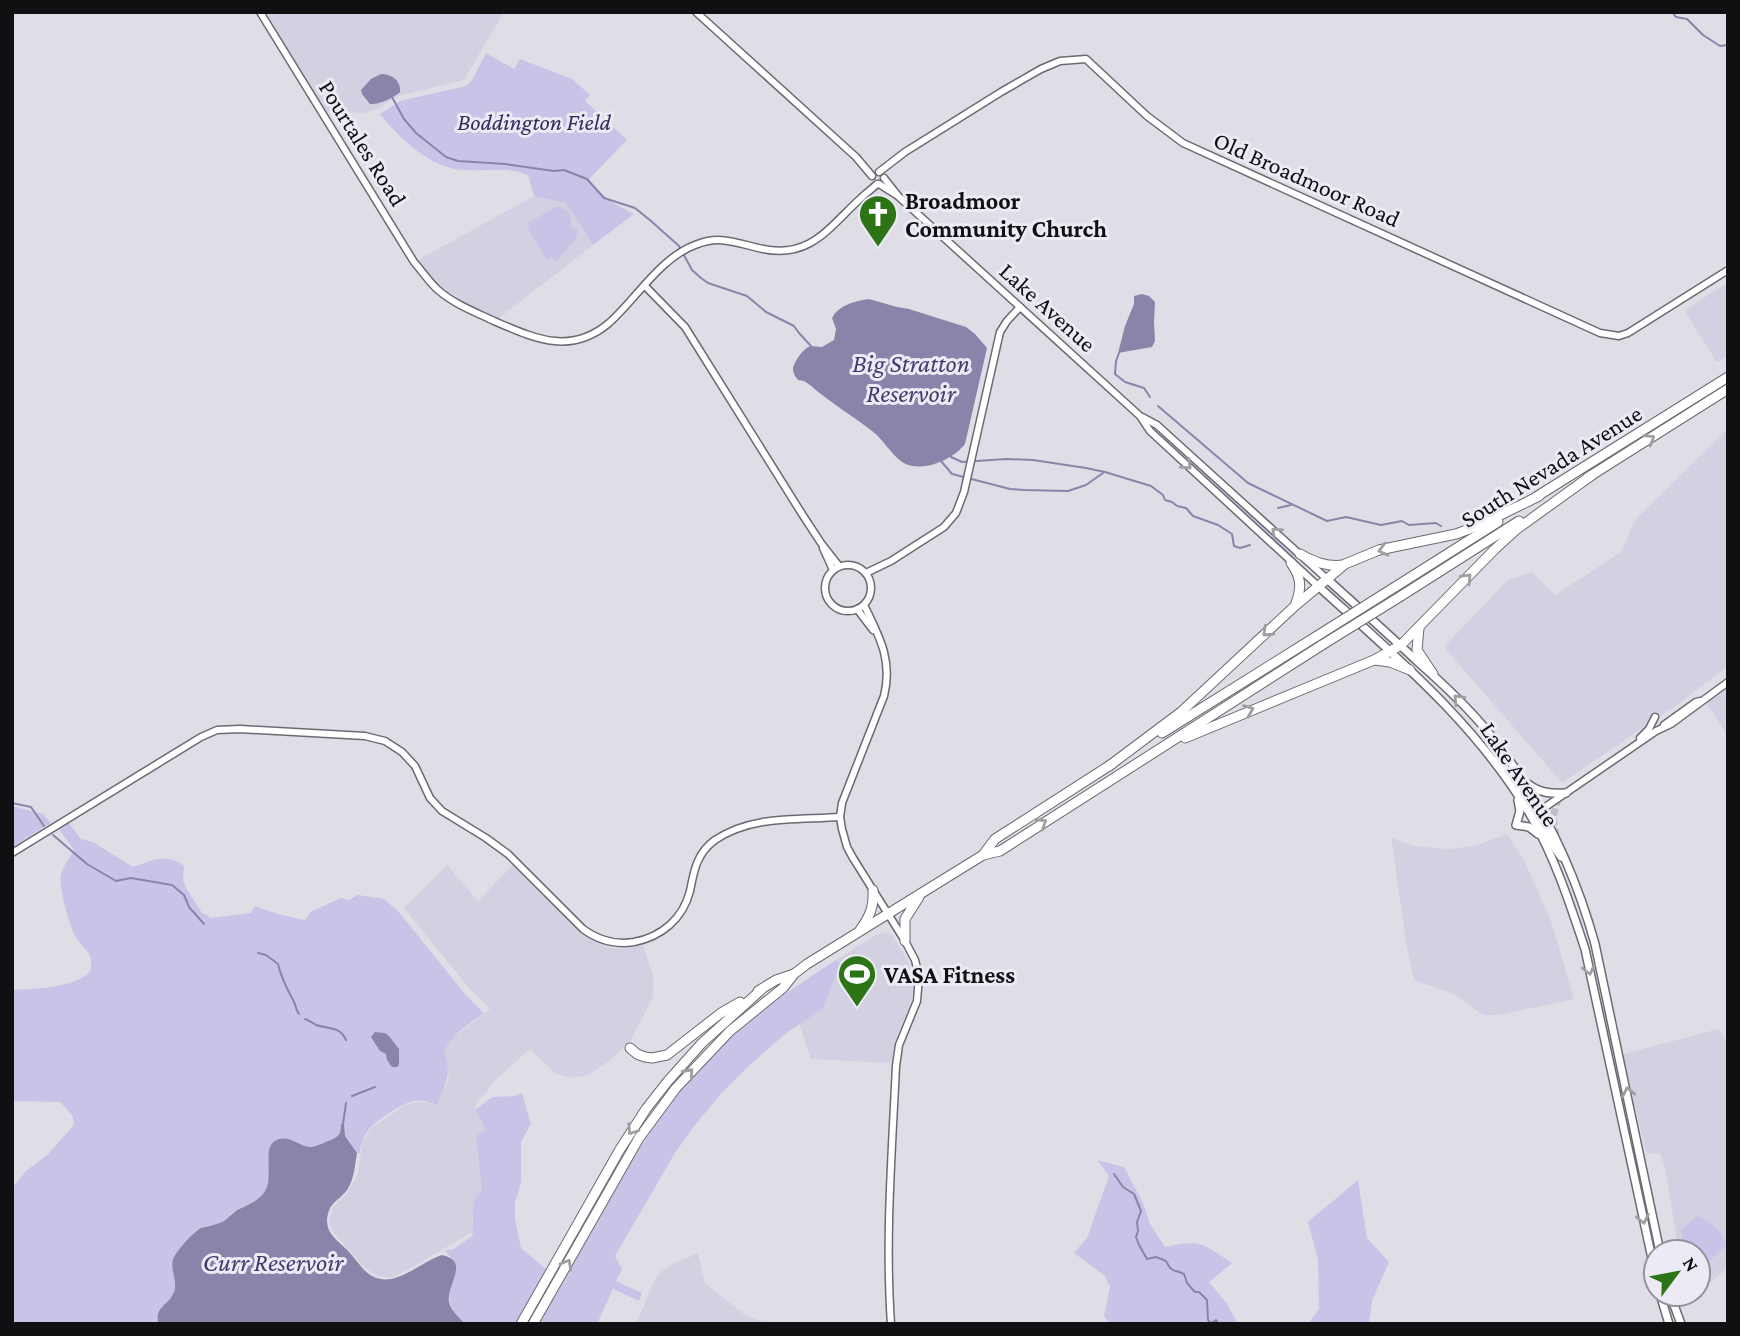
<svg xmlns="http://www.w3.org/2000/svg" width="1740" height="1336" font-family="'Crimson Pro',serif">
  <rect width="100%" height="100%" fill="#dfdee7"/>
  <g fill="#d2d1e1">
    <path d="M 272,12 L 504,12 L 464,80 L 398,96 L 377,109 L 364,113 L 326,112 L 267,17 Z"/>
    <path d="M 534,196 L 566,203 L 593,245 L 499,318 L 473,307 L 448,292 L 434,280 L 418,260 Z"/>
    <path d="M 1728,282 L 1728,356 L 1720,361 L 1716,361 L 1686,313 L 1687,309 Z"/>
    <path d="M 1728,428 L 1728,666 L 1678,704 L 1562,783 L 1444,647 L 1508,580 L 1532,572 L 1555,595 L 1621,552 L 1635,520 Z"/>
    <path d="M 1728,686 L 1728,736 L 1707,704 L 1708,701 Z"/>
    <path d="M 1507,834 L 1525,862 L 1551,921 L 1574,999 L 1499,1015 L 1483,1015 L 1452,993 L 1414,980 L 1407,948 L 1391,837 L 1402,842 L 1416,846 L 1448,849 L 1475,846 Z"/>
    <path d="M 447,865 L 478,901 L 513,865 L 581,934 L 604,946 L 622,949 L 643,945 L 653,976 L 653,997 L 631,1040 L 613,1058 L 589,1075 L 571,1078 L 555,1073 L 530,1049 L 492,1083 L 487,1092 L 477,1102 L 475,1111 L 487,1129 L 477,1153 L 478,1156 L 482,1192 L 472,1219 L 474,1231 L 411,1268 L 391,1278 L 378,1276 L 366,1269 L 332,1231 L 329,1221 L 333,1207 L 347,1193 L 358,1174 L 362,1143 L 371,1128 L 405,1105 L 416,1102 L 437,1104 L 442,1089 L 445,1087 L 449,1078 L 444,1052 L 445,1048 L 454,1037 L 490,1009 L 469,988 L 404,908 Z"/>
    <path d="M 886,932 L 892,935 L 907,960 L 913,978 L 913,991 L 909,1008 L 895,1039 L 891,1062 L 889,1063 L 811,1059 L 799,1023 L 823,1008 L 840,965 L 836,960 L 876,935 Z"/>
    <path d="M 1719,1029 L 1728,1044 L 1728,1267 L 1687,1305 L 1684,1294 L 1698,1294 L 1698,1252 L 1679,1252 L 1665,1168 L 1660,1153 L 1652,1154 L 1648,1153 L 1645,1149 L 1623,1054 Z"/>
    <path d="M 698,1253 L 705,1283 L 745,1315 L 769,1324 L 636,1324 L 656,1277 L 661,1272 L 671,1265 Z"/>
  </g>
  <g fill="#c8c4e7">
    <path d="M 486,53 L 514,69 L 520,59 L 572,79 L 590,95 L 585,101 L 627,140 L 589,179 C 602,197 614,204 634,214 L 593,245 L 566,203 L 534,196 L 528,175 C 507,166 486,172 464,170 C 431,169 399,138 380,114 L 400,101 L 466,86 L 472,80 Z"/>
    <path d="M 556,207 C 568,207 572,216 571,227 L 578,229 L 577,237 L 556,262 L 551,256 L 547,260 L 528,228 L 529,222 Z"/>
    <path d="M 1157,431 L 1221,487 L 1298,557 L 1295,561 Z"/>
    <path d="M 12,806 L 43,814 L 51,823 L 12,847 Z"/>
    <path d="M 68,822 L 81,839 L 93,842 L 133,867 C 152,861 166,852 184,866 L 183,879 L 186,888 L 202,913 L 207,915 L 210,918 L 250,913 L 255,906 L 278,914 L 304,920 L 306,919 L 310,912 L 341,898 L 348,900 L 358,895 L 384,899 L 398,911 L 465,994 L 484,1013 C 469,1024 451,1035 444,1052 C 453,1078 444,1082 437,1105 C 430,1102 422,1100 414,1101 C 402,1103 374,1121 367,1132 C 363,1138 360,1145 360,1153 L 357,1153 L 345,1136 L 344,1124 L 337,1138 L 312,1147 L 300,1145 L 268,1158 C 269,1166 271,1177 268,1185 C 264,1200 246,1204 235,1211 C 229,1216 225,1221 218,1224 C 211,1226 203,1226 197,1230 C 190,1235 181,1247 176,1255 C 169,1267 178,1279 174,1292 C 169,1307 155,1305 158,1324 L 12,1324 L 12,1188 L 26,1171 L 48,1154 L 73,1126 C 77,1116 66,1109 60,1102 L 12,1101 L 12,990 C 35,989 73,988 90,972 C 94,952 87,953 77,939 C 70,929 58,886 61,875 C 62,867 70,858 74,850 L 58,828 Z"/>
    <path d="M 836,960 L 840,965 L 823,1008 L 785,1034 L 751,1064 L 721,1094 L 695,1125 L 675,1153 L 615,1256 L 622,1269 L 616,1281 L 642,1293 L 639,1301 L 613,1289 L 597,1324 L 538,1324 C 558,1288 578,1253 598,1217 C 632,1159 666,1101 714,1053 C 751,1016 793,988 836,960 Z"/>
    <path d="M 522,1093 L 531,1124 L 521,1142 L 521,1183 L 515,1202 L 515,1219 L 521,1248 L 547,1270 L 516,1324 L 465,1324 C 450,1308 445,1302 453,1280 C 455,1275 458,1270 455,1264 C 453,1259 449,1255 445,1251 L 454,1249 L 472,1236 C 476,1220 467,1202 482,1191 L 476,1136 L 486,1129 L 475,1110 L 492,1097 L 514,1096 Z"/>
    <path d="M 1097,1160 L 1124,1167 L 1143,1203 L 1150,1224 L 1165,1247 C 1200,1239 1203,1243 1232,1263 L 1209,1282 L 1227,1304 L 1238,1324 L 1110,1324 L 1104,1316 L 1110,1287 L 1105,1276 L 1074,1253 L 1087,1238 L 1109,1176 Z"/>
    <path d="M 1358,1180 L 1367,1238 L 1389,1262 L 1372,1301 L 1369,1324 L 1309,1324 L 1310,1321 L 1319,1309 L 1318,1260 L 1308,1222 Z"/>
    <path d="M 1697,1216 C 1708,1219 1723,1233 1727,1244 L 1698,1272 L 1698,1252 L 1684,1252 L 1681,1230 Z"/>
  </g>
  <g fill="#8985aa">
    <path d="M 381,74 C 392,74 401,81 400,92 C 393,98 379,105 370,104 L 362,94 L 361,90 L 371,79 Z"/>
    <path d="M 1142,294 L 1149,296 L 1155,302 L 1154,322 L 1155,341 L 1152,347 L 1118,353 L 1125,326 L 1134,304 L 1134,296 Z"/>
    <path d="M 869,299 L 897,307 L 909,309 L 966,327 L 975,334 L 987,348 L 965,444 C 953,460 920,474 902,462 C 890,453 883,439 872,431 C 852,415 829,402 810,385 L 804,381 L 798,380 C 796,377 793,374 793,369 C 794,362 803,348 811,346 C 812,346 821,347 822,347 L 834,340 L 836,329 L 832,318 C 839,305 855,301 869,299 Z"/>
    <path d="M 375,1032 L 385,1033 L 389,1036 L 399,1049 L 399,1065 L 397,1067 L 392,1067 L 387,1060 L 386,1054 L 380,1051 L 371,1037 Z"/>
    <path d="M 341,1124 L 344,1124 L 345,1136 L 357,1153 C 355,1165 354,1180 347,1190 C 341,1199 330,1202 328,1214 C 324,1229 333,1237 343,1246 C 351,1253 357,1262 364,1270 C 390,1295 417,1263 442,1255 C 471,1261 446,1285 449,1302 C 451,1311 459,1317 465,1324 L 158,1324 C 155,1305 168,1307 174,1292 C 178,1281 170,1270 173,1260 C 175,1252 194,1231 201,1228 C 208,1226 215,1225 222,1222 C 228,1219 233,1212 239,1209 C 248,1205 260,1200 265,1191 C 274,1178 262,1148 275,1141 C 288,1133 299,1147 311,1147 C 318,1146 325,1142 331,1140 C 340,1136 341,1133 341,1124 Z"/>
  </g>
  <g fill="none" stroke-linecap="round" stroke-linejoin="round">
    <g stroke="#8985aa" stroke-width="2">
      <path d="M 1672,12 L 1676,17 L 1687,19 L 1703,35 L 1720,46 L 1728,45"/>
      <path d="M 392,97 L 404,119 L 416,133 L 446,157 L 458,161 L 505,164 L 554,171 L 564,170 L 587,179 L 604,198 L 635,208 L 651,221 L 679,246 L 692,270 L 701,278 L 708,283 L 747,296 L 766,312 L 794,326 L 799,333 L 811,346"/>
      <path d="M 1119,353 L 1116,361 L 1115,374 L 1125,382 L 1144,388 L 1150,397"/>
      <path d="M 1158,406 L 1248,483 L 1327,521 L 1346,517 L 1381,525 L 1402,521 L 1409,525 L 1436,523 L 1441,526"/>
      <path d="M 951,457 L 962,462 L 1006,459 L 1033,460 L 1086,468 L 1105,472 L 1151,486 L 1163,495 L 1165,500 L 1172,502 L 1177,506 L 1186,508 L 1193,516 L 1218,525 L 1232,534 L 1234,546 L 1240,548 L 1250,545"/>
      <path d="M 941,461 L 952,474 L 1010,489 L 1025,490 L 1068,491 L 1086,485 L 1103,473"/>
      <path d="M 1278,508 L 1291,505"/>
      <path d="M 12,803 L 31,807 L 44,826"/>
      <path d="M 53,835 L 87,864 L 116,881 L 131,878 L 172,885 L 184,895 L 189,907 L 204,924"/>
      <path d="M 258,953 L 266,955 L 278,964 C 281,977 286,987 292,998 C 296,1004 295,1009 299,1014"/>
      <path d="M 305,1019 C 306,1019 315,1024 316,1025 C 328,1029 340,1026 346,1040"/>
      <path d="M 352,1096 L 375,1087"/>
      <path d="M 343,1124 L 346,1103"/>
      <path d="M 1114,1174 L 1123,1187 L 1134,1194 L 1141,1211 L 1137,1222 L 1138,1231 L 1136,1237 L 1139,1245 L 1147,1259 L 1156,1257 L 1166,1261 C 1172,1273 1173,1269 1184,1274 L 1187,1283 L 1195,1292 L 1199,1292 L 1207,1300 L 1208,1320 L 1211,1323 L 1216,1320 L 1219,1324"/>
    </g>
    <path stroke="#c0bfc7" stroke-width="7" stroke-dasharray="7 3.5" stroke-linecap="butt" d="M 1556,836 L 1553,817 L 1558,799"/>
    <g stroke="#6a6a72" stroke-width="9">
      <g id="secondary">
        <path d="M 260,12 L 414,262 C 422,271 429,282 438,290 C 454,304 475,312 494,321 C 534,338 570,356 609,323 C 636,299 660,258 695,245 C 721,234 738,244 763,249 C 811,259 830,226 861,198 C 866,193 872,189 877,184"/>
        <path d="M 696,12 L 856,157 L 872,176"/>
        <path d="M 879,172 L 905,152 L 1001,92 L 1041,69 L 1060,61 L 1086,59 L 1147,116 L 1183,143 L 1600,333 L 1619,336 L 1628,333 L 1728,270"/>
        <path d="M 884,178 L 899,197 L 1140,416 L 1150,431 L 1318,586"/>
        <path d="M 879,184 L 898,196"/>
        <path d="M 645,286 L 685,327 L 802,514 L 821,543 L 839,566"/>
        <path d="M 1142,417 L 1157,425 L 1327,579"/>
        <path d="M 823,548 L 833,570"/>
        <circle cx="848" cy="588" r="23"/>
        <path d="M 866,573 L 891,561 L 944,527 L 956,513 L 964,492 L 1000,332 L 1007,321 L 1020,307"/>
        <path d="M 864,605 C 879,636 893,660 884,696 L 842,803 L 840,817 L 842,829 L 847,847 L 853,858 L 905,941 L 915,960 L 919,976 L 917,1001 L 899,1045 L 896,1066 C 892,1152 885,1238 891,1324"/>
        <path d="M 857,609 L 873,630"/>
        <path d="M 1664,725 L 1696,702 L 1700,701"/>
        <path d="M 1640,738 L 1649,729 L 1655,717"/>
        <path d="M 1538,812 L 1656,731 L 1671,724 L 1728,682"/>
        <path d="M 12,853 L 201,737 L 217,730 L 240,729 L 365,736 L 385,741 L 402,752 L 415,766 L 430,798 L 442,811 L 486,838 L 508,854 L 583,929 C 599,941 615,945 634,942 C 661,937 683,919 690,891 C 694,870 697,853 715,840 C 752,815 798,820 840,817"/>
      </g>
    </g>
    <g stroke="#6a6a72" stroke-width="10">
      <g id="primary">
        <path d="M 1327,579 C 1357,606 1387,633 1417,661 C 1442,683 1467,706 1488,732 C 1538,794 1574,868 1595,944 L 1660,1252"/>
        <path d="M 1318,586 C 1395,656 1477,724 1531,816 C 1555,858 1570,904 1585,949 L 1656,1277"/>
        <path d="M 1496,760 C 1516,776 1529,801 1541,823 C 1547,835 1553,847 1561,857"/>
        <path d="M 1528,784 C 1540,793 1551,794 1566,793"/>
        <path d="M 1518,800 L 1520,811 L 1516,825 L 1529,827 L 1538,834"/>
        <path d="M 1660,1294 L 1669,1324"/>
        <path d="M 1670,1294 L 1681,1324"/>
      </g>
    </g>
    <g stroke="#6a6a72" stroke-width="11">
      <g id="highway">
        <path d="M 1587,478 L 1728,389"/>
        <path d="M 1536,497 L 1728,377"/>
        <path d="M 1300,554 C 1314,562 1327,567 1343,565"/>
        <path d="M 1291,563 C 1301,577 1302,587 1296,603"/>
        <path d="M 1395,587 L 1498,522"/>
        <path d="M 1401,596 L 1519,521"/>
        <path d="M 1419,628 L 1417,650 L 1433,674"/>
        <path d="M 1375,660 L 1390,662 L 1410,670"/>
        <path d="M 1162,733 L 1317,636"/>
        <path d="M 1185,738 L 1374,660 L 1401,645 L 1495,549 L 1517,529 L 1592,475"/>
        <path d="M 1109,766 L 1181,712 L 1296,605 L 1345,564 L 1379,550 L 1456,534 L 1480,525 L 1539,496"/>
        <path d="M 983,855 L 995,839 L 1112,764"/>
        <path d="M 860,930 C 870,916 874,907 873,890"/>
        <path d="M 905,941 L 905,919 L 919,897"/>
        <path d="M 758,991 L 776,980 L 794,974"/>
        <path d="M 630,1048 L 637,1054 L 645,1057 L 652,1058 L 667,1055 L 721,1013 L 740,1002"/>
        <path d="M 521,1324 L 619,1151 L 646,1109 L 668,1081 L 702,1043 L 761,990"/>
        <path d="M 533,1324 L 639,1138 L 676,1088 L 730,1031 L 783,988 L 794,974 L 807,964 L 983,855 L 1000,851 L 1322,645"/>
      </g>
    </g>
    <use href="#secondary" stroke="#fff" stroke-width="6"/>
    <use href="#primary" stroke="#fff" stroke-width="7"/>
    <use href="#highway" stroke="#fff" stroke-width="9"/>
    <g stroke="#6a6a72" stroke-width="11" stroke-linecap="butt">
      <g id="highway-bridge">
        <path d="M 1317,636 L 1395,587"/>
        <path d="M 1322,645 L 1401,596"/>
      </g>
    </g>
    <use href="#highway-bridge" stroke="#fff" stroke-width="9"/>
  </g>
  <defs><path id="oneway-chevron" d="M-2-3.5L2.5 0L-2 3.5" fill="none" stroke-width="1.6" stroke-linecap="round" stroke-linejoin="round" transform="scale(1.75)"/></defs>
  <g stroke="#9f9fa1">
    <use href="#oneway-chevron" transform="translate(1650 439) rotate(-32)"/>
    <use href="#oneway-chevron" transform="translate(1187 465) rotate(43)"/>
    <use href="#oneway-chevron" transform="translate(1276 532) rotate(-138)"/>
    <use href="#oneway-chevron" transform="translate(1383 550) rotate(166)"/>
    <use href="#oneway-chevron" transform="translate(1467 578) rotate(-46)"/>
    <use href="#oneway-chevron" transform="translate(1267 632) rotate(137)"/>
    <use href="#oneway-chevron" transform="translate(1458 699) rotate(-134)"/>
    <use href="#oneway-chevron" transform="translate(1249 710) rotate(-22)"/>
    <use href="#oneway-chevron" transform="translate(1042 823) rotate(-33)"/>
    <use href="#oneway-chevron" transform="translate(1589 970) rotate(77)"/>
    <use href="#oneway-chevron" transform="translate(689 1073) rotate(-48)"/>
    <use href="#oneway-chevron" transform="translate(1628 1092) rotate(-102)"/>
    <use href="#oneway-chevron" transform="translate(632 1130) rotate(124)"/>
    <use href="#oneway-chevron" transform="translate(1643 1219) rotate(78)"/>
    <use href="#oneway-chevron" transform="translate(567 1264) rotate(-61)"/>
  </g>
  <defs>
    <g id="church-pin" transform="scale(2.0125)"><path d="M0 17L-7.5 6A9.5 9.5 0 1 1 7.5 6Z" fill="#2d7417" stroke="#ecebf5"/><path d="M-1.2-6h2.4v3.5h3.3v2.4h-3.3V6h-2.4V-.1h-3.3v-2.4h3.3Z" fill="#fff"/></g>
    <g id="stadium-pin" transform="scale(2.0125)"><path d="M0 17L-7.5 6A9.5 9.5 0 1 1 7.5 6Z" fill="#2d7417" stroke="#ecebf5"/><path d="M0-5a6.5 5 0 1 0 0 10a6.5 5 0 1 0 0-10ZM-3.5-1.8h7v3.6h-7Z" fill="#fff"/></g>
  </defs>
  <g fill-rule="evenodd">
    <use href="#church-pin" x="878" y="214"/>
    <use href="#stadium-pin" x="857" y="974"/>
  </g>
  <g text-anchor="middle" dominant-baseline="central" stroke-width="6" stroke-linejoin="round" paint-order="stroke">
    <g font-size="24" font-style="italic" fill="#342b5c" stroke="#ecebf5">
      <text x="534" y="121">Boddington Field</text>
    </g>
    <g font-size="24" fill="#101013" stroke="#ecebf5">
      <text transform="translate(363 143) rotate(58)">Pourtales Road</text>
      <text transform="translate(1307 179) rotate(24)">Old Broadmoor Road</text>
      <text transform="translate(1048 307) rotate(42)">Lake Avenue</text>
      <text transform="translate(1551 466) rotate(-32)">South Nevada Avenue</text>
      <text transform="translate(1520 774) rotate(56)">Lake Avenue</text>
    </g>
    <g font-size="24" font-weight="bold" fill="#101013" stroke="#ecebf5" text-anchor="start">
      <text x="905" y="200">Broadmoor<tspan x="905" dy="28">Community Church</tspan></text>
      <text x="884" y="974">VASA Fitness</text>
    </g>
    <g font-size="26" font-style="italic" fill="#433b6e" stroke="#ecebf5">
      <text x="911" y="363">Big Stratton<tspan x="911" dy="30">Reservoir</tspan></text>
      <text x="273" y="1262">Curr Reservoir</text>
    </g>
  </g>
  <rect width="1740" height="1336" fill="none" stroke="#101013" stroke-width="28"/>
  <g transform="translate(1677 1273) rotate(58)"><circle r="33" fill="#ecebf5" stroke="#94939b" stroke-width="2"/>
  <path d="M0-5L12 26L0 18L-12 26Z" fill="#2d7417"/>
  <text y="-10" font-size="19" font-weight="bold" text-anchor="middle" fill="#101013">N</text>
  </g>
</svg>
